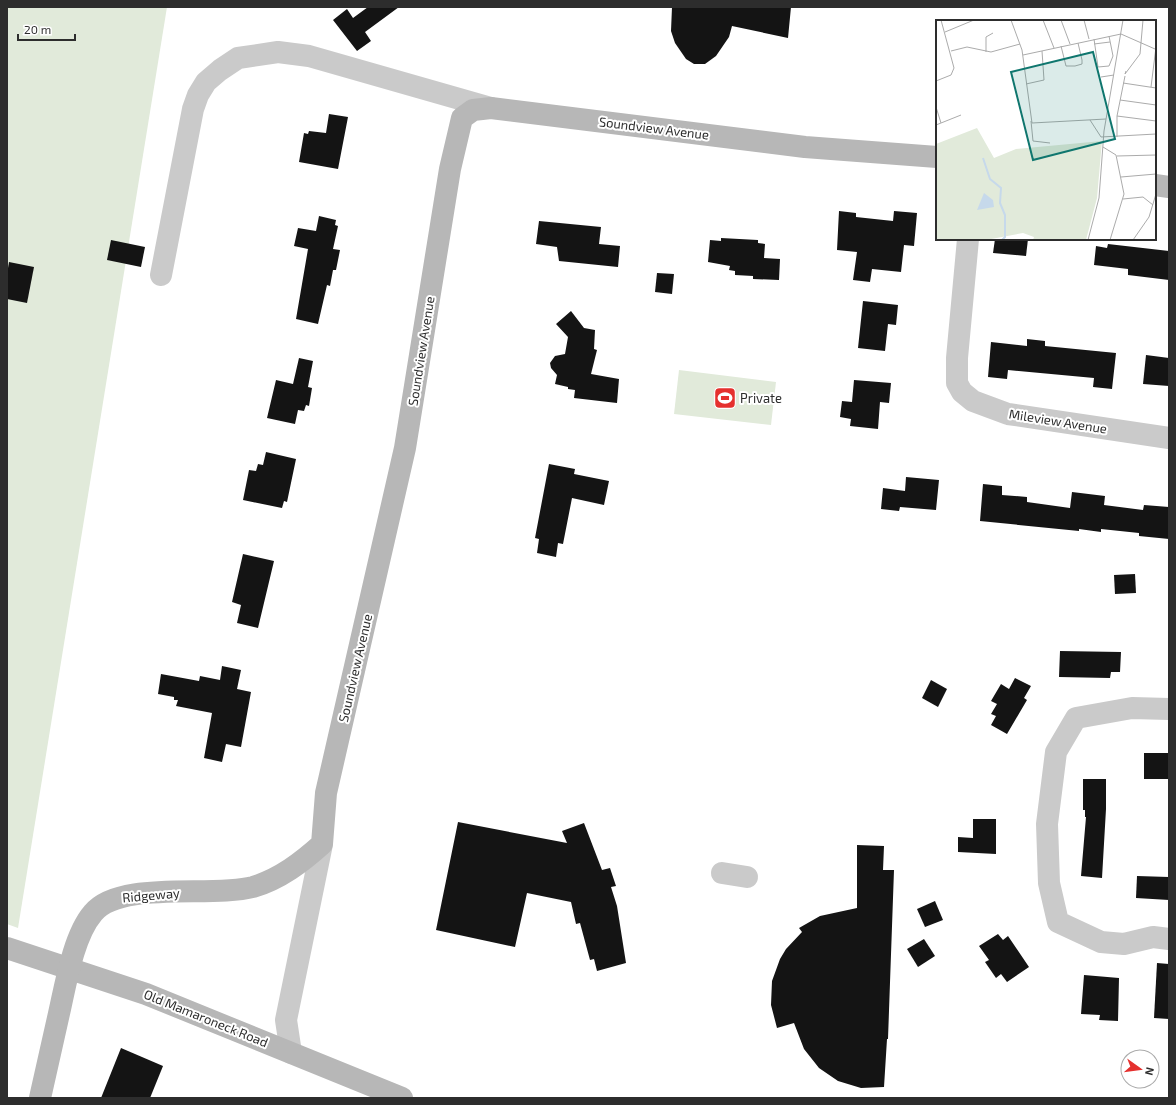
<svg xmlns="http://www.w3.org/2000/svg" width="1176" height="1105" font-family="'Exo 2',sans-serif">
  <rect width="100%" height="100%" fill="#fff"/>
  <g fill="#e1eada">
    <path d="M 7,7 L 167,7 L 18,928 L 7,924 Z"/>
    <path d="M 679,370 L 776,382 L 771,425 L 674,414 Z"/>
  </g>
  <g fill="#141414">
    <path d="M 368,7 L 399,7 L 365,32 L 371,41 L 357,51 L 333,20 L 347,9 L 353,18 Z"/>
    <path d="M 672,7 L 791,7 L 788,38 L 732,26 L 729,37 L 716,56 L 705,64 L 694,64 L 686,59 L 675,43 L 671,31 Z"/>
    <path d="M 329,114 L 348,117 L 338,169 L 299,162 L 304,133 L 308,134 L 309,131 L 326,133 Z"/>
    <path d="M 839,211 L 856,213 L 856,217 L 893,221 L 894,211 L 917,213 L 914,246 L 904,245 L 901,272 L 872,269 L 870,282 L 853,280 L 857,252 L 837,250 Z"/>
    <path d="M 319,216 L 336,220 L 335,225 L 338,226 L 333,249 L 340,250 L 336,270 L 333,270 L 330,286 L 327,285 L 318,324 L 296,319 L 308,249 L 294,246 L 298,228 L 316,231 Z"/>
    <path d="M 539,221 L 601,227 L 599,244 L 620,246 L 618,267 L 559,261 L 557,247 L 536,244 Z"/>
    <path d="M 721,238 L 758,240 L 758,243 L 765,244 L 764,258 L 780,259 L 779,280 L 753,279 L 753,276 L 735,275 L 735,271 L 729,270 L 730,266 L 708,262 L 710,240 L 721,241 Z"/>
    <path d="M 995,239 L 1028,239 L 1026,256 L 993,253 Z"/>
    <path d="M 111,240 L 145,247 L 141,267 L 107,260 Z"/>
    <path d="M 1108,244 L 1169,251 L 1169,280 L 1128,275 L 1128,269 L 1094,265 L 1096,246 L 1107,248 Z"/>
    <path d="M 9,262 L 34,267 L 27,303 L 7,299 L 7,274 Z"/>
    <path d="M 657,273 L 674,274 L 672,294 L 655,292 Z"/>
    <path d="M 863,301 L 898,305 L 896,325 L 888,324 L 885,351 L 858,348 Z"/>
    <path d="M 571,311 L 584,328 L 595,330 L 594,349 L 597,350 L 591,374 L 619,379 L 617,403 L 574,398 L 575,390 L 568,389 L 568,387 L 555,384 L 557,375 L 551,368 L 550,363 L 555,356 L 565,354 L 568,337 L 556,324 Z"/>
    <path d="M 1027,339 L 1045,341 L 1045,346 L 1116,353 L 1112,389 L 1093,387 L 1094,378 L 1008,370 L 1007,379 L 988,377 L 991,342 L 1027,346 Z"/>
    <path d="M 1146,355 L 1169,358 L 1169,386 L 1143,384 Z"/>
    <path d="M 299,358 L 313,361 L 308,387 L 312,388 L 309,406 L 306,405 L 304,411 L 298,410 L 295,424 L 267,418 L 276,380 L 293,384 Z"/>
    <path d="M 854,380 L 891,383 L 889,403 L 880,402 L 878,429 L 850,426 L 851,419 L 840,417 L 842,401 L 852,402 Z"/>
    <path d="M 266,452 L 296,459 L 287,502 L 284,501 L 282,508 L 243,500 L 249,470 L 256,471 L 258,464 L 263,465 Z"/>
    <path d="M 549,464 L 575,469 L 574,474 L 609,481 L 604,505 L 572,498 L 563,544 L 558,543 L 556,557 L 537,553 L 539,539 L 535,538 Z"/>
    <path d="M 906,477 L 939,480 L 936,510 L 900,507 L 899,511 L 881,509 L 883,488 L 905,491 Z"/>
    <path d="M 983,484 L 1002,486 L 1002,495 L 1027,497 L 1027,502 L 1070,508 L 1072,492 L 1105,496 L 1104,505 L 1143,510 L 1144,505 L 1169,507 L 1169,539 L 1139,536 L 1139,533 L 1101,529 L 1101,532 L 1079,529 L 1079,531 L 980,521 Z"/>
    <path d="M 243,554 L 274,561 L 258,628 L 237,623 L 241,605 L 232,602 Z"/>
    <path d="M 1135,574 L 1136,593 L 1115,594 L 1114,575 Z"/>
    <path d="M 1060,651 L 1121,652 L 1120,672 L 1111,672 L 1110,678 L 1059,677 Z"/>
    <path d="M 222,666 L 241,670 L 237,689 L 251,692 L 241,747 L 226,744 L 222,762 L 204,758 L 212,713 L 176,706 L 178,700 L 174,700 L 174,697 L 158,694 L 161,674 L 199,681 L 200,676 L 220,680 Z"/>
    <path d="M 1015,678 L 1031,686 L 1024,698 L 1027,700 L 1007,734 L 991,725 L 996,716 L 991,714 L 997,704 L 991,701 L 1001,684 L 1009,689 Z"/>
    <path d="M 931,680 L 947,689 L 938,707 L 922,698 Z"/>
    <rect x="1144" y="753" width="25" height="26"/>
    <path d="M 1083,779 L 1106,779 L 1106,809 L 1102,878 L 1081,876 L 1086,817 L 1085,817 L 1085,810 L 1083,810 Z"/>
    <path d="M 973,819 L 996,819 L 996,854 L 958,852 L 958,837 L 973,838 Z"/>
    <path d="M 458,822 L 567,843 L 562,831 L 584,823 L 602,870 L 610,868 L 616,886 L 611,887 L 617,906 L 626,963 L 597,971 L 594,959 L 590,960 L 580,923 L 576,924 L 571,902 L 527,893 L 515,947 L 436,930 Z"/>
    <path d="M 857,845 L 884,846 L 883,870 L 894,870 L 888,1039 L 887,1039 L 884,1087 L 861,1088 L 838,1081 L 819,1068 L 804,1049 L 794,1023 L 777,1028 L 771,1005 L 772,981 L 780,959 L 786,949 L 802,932 L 799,928 L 820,916 L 857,908 Z"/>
    <path d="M 1137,876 L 1169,877 L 1169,900 L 1136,898 Z"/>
    <path d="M 935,901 L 943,920 L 925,927 L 917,909 Z"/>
    <path d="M 998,934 L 1003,940 L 1008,936 L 1029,967 L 1007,982 L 1001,974 L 996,978 L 985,962 L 989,960 L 979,946 Z"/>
    <path d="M 924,939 L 935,956 L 918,967 L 907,949 Z"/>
    <path d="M 1157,963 L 1169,964 L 1169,1019 L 1154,1018 Z"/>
    <path d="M 1084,975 L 1119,978 L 1118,1021 L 1099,1020 L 1100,1015 L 1081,1014 Z"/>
    <path d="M 121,1048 L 163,1066 L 150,1098 L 101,1098 Z"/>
  </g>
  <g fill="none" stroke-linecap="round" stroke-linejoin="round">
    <g stroke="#cacaca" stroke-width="22">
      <path d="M 968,239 L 957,358 L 957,383 L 962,392 L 973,401 L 1008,414 L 1169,438"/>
      <path d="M 161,275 L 193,109 L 198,95 L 206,82 L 220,70 L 238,58 L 278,52 L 309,56 L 491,108"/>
      <path d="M 1169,709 L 1132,708 L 1076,718 L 1056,752 L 1047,824 L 1049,883 L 1058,922 L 1101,942 L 1124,944 L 1153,937 L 1169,939"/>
      <path d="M 722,873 L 747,877"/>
      <path d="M 291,1053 L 286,1020 L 322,844"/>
    </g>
    <g stroke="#b7b7b7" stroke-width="22">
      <path d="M 1155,185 L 1169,187"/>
      <path d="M 7,948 L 146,994 L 402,1098"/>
      <path d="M 40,1098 C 47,1068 53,1039 60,1009 C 66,982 74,935 93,913 C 120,880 212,898 253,887 C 280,879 302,862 322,844 L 326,793 L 405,448 L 450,169 L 462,118 L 473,110 L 491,108 L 805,147 L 937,157"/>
    </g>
  </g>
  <defs>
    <g id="stadium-square" transform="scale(1.15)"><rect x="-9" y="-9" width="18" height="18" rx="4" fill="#e5302e" stroke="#fff"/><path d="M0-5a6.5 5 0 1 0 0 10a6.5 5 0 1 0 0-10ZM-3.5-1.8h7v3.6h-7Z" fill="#fff"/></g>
  </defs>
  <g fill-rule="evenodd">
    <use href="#stadium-square" x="725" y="398"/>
  </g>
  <g text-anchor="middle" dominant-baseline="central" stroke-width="4" stroke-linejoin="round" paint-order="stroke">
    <g font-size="13" fill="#2d2d2d" stroke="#fff">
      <text transform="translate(654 128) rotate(7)">Soundview Avenue</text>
      <text transform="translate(421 351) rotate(-81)">Soundview Avenue</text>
      <text transform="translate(1058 421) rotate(9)">Mileview Avenue</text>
      <text transform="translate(355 668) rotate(-77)">Soundview Avenue</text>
      <text transform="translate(151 895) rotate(-5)">Ridgeway</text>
      <text transform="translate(206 1018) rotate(22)">Old Mamaroneck Road</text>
    </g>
    <g font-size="13" fill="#2d2d2d" stroke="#fff" text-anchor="start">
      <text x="740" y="398">Private</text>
    </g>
  </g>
  <g transform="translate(936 20)">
    <rect width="220" height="220" fill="#fff"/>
    <path d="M 41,108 L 58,138 L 80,129 L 166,121 L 161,178 L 150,220 L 97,220 L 98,217 L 87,213 L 50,220 L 0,220 L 0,124 Z" fill="#e1eada"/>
    <path d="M 48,173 L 57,180 L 58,187 L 41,190 Z" fill="#c6d9eb"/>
    <path fill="none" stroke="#c6d9eb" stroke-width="2" d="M 47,138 L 54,159 L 65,168 L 64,183 L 69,195 L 69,217 L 66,220"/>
    <path fill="none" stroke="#ababab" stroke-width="1" d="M 75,0 L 86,30 L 96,103 L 170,99M 107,0 L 118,28M 125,0 L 134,24M 148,0 L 153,19M 9,12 L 38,0M 158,19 L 162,47 L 173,46 L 177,36 L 173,16M 158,24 L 174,22M 125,26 L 130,46 L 139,46 L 146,44 L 146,40 L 142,23M 15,31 L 31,27 L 55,32 L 84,24M 50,32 L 50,17 L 57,13M 87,35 L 185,14 L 219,29M 190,51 L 189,54 L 204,34 L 207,0M 165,57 L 178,55M 0,61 L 15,55 L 18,48 L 5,0M 187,63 L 220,68M 90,64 L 108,60 L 106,31M 215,67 L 220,27M 184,80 L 220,85M 0,87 L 5,103M 181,96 L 220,101M 154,100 L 165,117 L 220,114M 95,101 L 97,121 L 114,123M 0,105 L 25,95M 181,117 L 181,96 L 189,56M 167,127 L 180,135 L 188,174 L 174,220M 181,136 L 220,135M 185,157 L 220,154M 187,179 L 207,177 L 217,185M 152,220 L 163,178 L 168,111 L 187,0M 197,220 L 213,197 L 220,174"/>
    <path fill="#0f766e" fill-opacity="0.15" stroke="#0f766e" stroke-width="2" d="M 157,32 L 179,119 L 97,140 L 75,52 Z"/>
    <rect width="220" height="220" fill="none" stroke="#2d2d2d" stroke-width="2"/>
  </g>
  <rect width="1176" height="1105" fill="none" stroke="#2d2d2d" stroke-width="16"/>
  <g transform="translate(1140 1069) rotate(104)"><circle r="19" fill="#ffffff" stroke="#ababab"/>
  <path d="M0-3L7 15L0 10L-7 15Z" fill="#e5302e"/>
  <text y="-6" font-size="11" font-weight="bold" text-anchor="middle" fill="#2d2d2d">N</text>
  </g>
  <path d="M18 34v6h57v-6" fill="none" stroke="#2d2d2d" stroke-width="2"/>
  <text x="24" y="34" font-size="12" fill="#2d2d2d" stroke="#ffffff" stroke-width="3" paint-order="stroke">20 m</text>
</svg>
